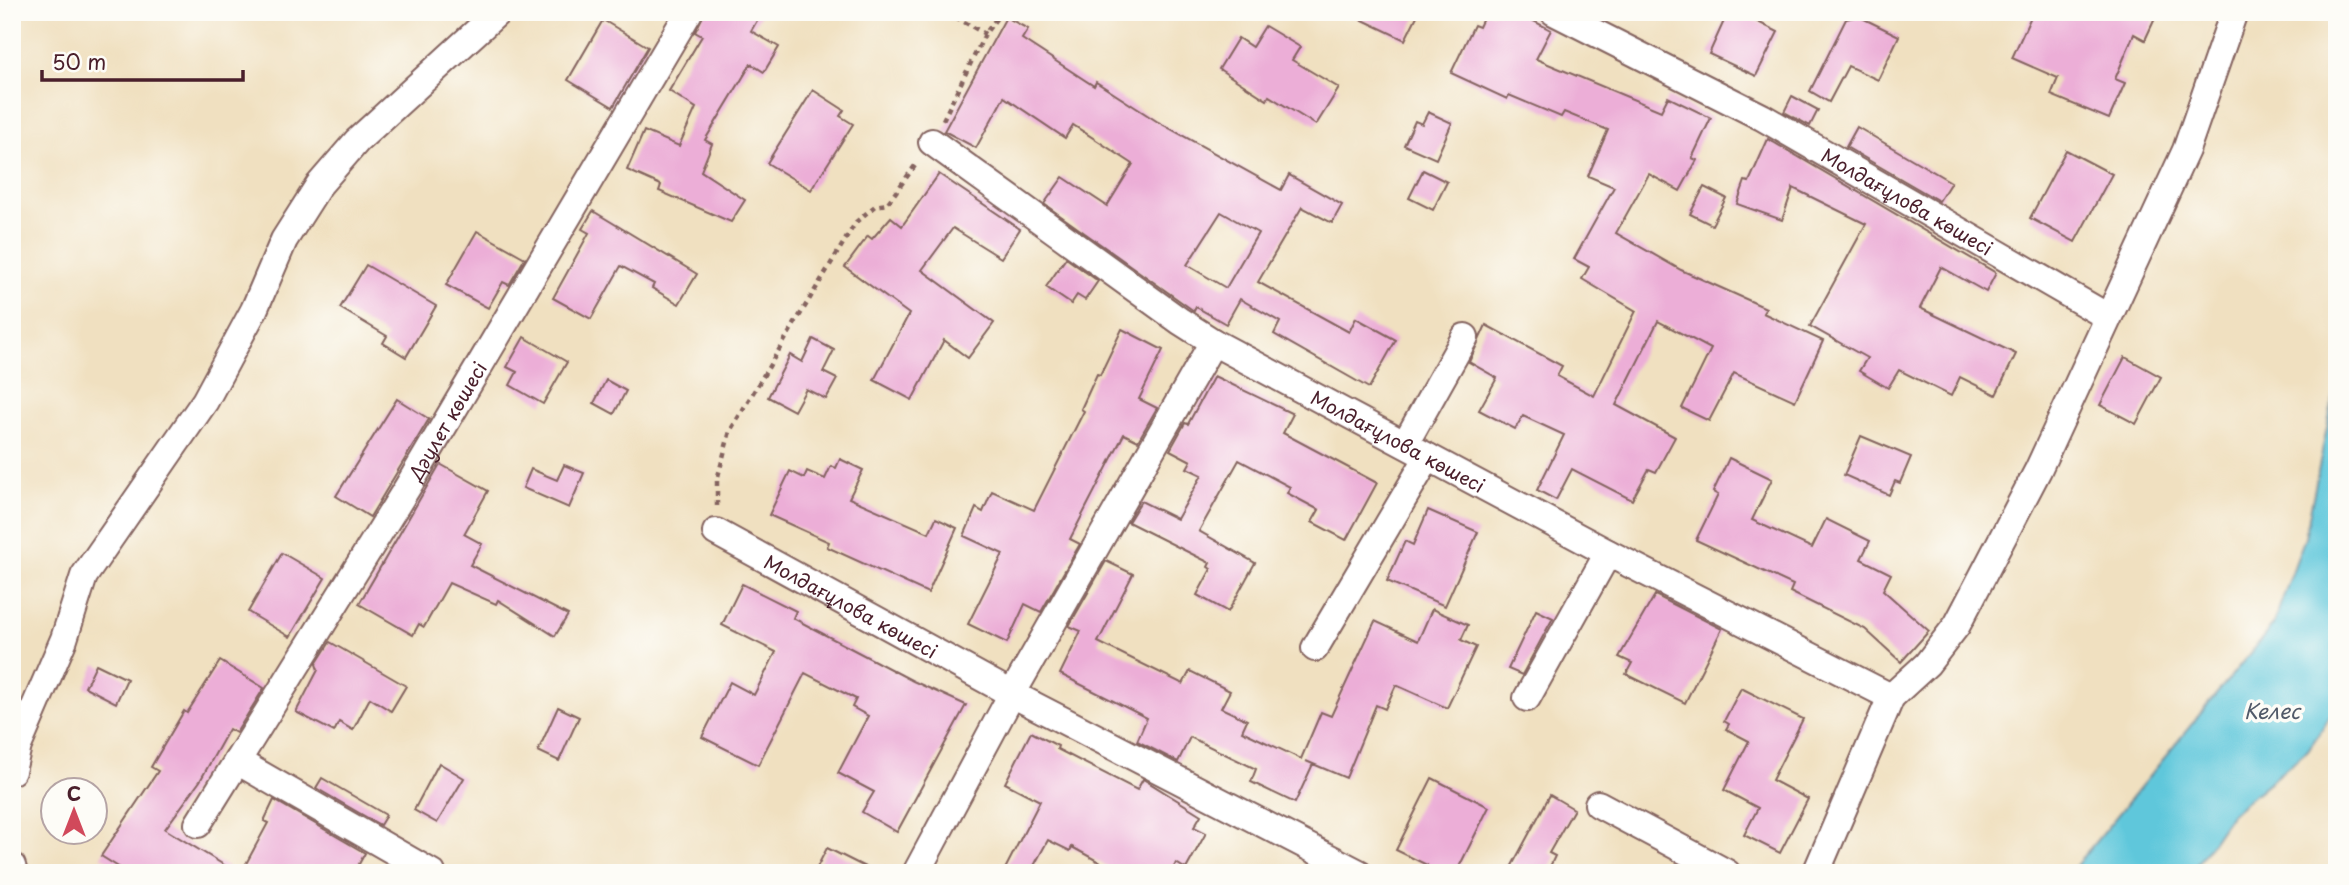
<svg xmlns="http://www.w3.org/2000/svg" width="2349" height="885" font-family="'Playpen Sans',sans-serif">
  <rect width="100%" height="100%" fill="#fdfcf7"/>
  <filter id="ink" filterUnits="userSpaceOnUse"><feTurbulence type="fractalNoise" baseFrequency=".0143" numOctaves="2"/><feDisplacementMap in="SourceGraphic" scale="14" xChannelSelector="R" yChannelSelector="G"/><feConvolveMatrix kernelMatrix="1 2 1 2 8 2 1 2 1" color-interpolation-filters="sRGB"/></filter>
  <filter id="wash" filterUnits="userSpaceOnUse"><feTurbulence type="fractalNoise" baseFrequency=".00686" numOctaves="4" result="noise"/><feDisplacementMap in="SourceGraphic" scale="28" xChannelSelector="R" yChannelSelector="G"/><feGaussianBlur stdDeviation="1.57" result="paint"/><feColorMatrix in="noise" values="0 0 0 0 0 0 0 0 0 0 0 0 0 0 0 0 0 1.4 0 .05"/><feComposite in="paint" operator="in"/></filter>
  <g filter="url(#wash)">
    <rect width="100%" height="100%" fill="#f0e0c0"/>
    <path fill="#5fc7db" stroke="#547383" stroke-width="2" d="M 2337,378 L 2337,706 L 2308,750 L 2232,813 L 2191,873 L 2070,873 L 2273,625 L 2305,537 Z"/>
    <g id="blocks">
      <g fill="#ecaed7" fill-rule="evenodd">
        <path d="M 705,12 L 762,12 L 751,31 L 779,47 L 764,72 L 751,64 L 705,140 L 712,144 L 701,171 L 745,200 L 731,222 L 659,191 L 661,185 L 627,170 L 644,131 L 679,146 L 696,108 L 669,91 L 702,36 L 695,32 Z"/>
        <path d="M 1346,12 L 1419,12 L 1405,40 Z"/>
        <path d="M 1486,12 L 1516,12 L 1551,30 L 1536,59 L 1661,111 L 1668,97 L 1711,118 L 1692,158 L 1697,160 L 1680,191 L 1649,174 L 1616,233 L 1681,270 L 1766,308 L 1763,313 L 1823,341 L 1795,401 L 1734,373 L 1709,421 L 1682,408 L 1711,349 L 1658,321 L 1616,405 L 1675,437 L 1656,472 L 1649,469 L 1632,500 L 1572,469 L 1556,500 L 1537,490 L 1564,435 L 1523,416 L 1515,429 L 1479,410 L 1497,378 L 1469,362 L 1486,325 L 1562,366 L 1557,376 L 1594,396 L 1636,311 L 1582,279 L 1589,267 L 1574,259 L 1614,187 L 1588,176 L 1608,130 L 1564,112 L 1561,117 L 1509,95 L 1507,99 L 1451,73 L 1474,25 L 1479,27 Z"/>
        <path d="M 1728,12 L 1738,12 L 1778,32 L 1756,76 L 1709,54 Z"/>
        <path d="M 2033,12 L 2158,12 L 2145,40 L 2134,34 L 2115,79 L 2125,83 L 2109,119 L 2051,95 L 2058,78 L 2012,58 Z"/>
        <path d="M 1858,16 L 1899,36 L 1878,80 L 1848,66 L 1829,102 L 1810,91 L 1846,19 Z"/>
        <path d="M 1006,17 L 1028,29 L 1022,39 L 1094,86 L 1096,82 L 1158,122 L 1281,190 L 1289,175 L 1342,205 L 1332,223 L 1302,207 L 1258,282 L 1349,332 L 1356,318 L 1396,340 L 1369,388 L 1274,334 L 1280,322 L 1240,299 L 1226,324 L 1196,307 L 1194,311 L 1044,204 L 1063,177 L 1107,206 L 1133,164 L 1073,125 L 1065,138 L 1004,97 L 976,148 L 944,131 ZM 1221,212 L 1258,233 L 1226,288 L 1187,265 Z"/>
        <path d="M 603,20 L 648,47 L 613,107 L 568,80 Z"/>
        <path d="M 1265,26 L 1300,47 L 1292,60 L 1339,88 L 1316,125 L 1269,96 L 1267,100 L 1219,69 L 1238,38 L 1252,47 Z"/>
        <path d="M 813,90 L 844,110 L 840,116 L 853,124 L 811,190 L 767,163 Z"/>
        <path d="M 1792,96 L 1818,110 L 1810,126 L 1784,112 Z"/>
        <path d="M 1428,112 L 1452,123 L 1436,159 L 1404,145 L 1415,121 L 1422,124 Z"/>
        <path d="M 1857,127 L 1951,182 L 1939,201 L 1846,147 Z"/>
        <path d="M 1768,139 L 1996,273 L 1986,292 L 1941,267 L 1920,308 L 2016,354 L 1996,395 L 1960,377 L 1951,396 L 1899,370 L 1888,388 L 1859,371 L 1867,358 L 1810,326 L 1866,224 L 1793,188 L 1782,220 L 1737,204 L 1745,181 L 1749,182 Z"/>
        <path d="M 2066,150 L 2112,174 L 2075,242 L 2030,218 Z"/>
        <path d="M 1423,170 L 1447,182 L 1433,210 L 1409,198 Z"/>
        <path d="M 939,174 L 1020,229 L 1001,258 L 953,228 L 922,270 L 994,323 L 968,358 L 944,340 L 912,400 L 874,380 L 909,314 L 845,267 L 868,236 L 872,239 L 891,217 L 902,226 Z"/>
        <path d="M 1704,187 L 1726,198 L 1712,225 L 1690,214 Z"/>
        <path d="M 593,211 L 697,274 L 679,304 L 652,288 L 654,284 L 621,266 L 591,319 L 553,298 L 589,233 L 582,229 Z"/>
        <path d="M 477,231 L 525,258 L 509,285 L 503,282 L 488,308 L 446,285 Z"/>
        <path d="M 1066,258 L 1098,281 L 1085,300 L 1077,295 L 1071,304 L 1046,287 Z"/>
        <path d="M 366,265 L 436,306 L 406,357 L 383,343 L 387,336 L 340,308 Z"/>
        <path d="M 1122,329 L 1163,350 L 1139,399 L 1157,408 L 1138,441 L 1124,434 L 1070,539 L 1080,544 L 1041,612 L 1025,604 L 1007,643 L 968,624 L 1003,554 L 964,536 L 976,508 L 983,512 L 992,491 L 1034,510 L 1084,411 L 1081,409 L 1097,374 L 1100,375 Z"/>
        <path d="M 524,337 L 567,362 L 543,404 L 510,385 L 517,372 L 507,367 Z"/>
        <path d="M 813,339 L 834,350 L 823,372 L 837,379 L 826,399 L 806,389 L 794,411 L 768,397 L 790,355 L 802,362 Z"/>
        <path d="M 2125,357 L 2161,377 L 2136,424 L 2100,405 Z"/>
        <path d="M 1214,376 L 1293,414 L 1283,433 L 1377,483 L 1346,540 L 1312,522 L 1319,510 L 1287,493 L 1290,487 L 1239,460 L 1199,531 L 1255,563 L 1228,612 L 1197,595 L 1211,569 L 1208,567 L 1210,563 L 1128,522 L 1141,501 L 1177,519 L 1202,475 L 1187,468 L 1191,461 L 1170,450 L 1185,423 L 1188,424 Z"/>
        <path d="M 606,380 L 626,391 L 614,414 L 594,403 Z"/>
        <path d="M 397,399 L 429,419 L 370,517 L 336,496 Z"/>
        <path d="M 1861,436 L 1911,457 L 1900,483 L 1895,481 L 1889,495 L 1844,475 Z"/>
        <path d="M 1729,458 L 1772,479 L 1752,520 L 1812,548 L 1826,519 L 1870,541 L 1861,559 L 1891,574 L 1883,590 L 1929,631 L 1901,662 L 1865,629 L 1790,592 L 1793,585 L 1696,540 L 1718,495 L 1713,492 Z"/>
        <path d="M 840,459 L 863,470 L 849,498 L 929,533 L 936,518 L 957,528 L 928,593 L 827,547 L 829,542 L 769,515 L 790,471 L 804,478 L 807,471 L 825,479 L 831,466 L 836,468 Z"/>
        <path d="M 440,464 L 488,491 L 464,534 L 482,544 L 470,565 L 568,615 L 555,636 L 498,600 L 496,604 L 449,583 L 424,627 L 419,624 L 413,635 L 359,604 Z"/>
        <path d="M 564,465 L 584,473 L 569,508 L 523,488 L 531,469 L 557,480 Z"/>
        <path d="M 1428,510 L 1478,532 L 1445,606 L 1387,581 L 1405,541 L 1413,545 Z"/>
        <path d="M 282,553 L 325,578 L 290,637 L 248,612 Z"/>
        <path d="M 1106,561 L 1133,574 L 1098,642 L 1183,684 L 1190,671 L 1230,691 L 1221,708 L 1247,720 L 1242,731 L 1301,759 L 1321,712 L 1331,716 L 1375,621 L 1418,641 L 1432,609 L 1468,625 L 1461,640 L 1476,647 L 1447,708 L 1396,685 L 1385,709 L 1376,705 L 1346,778 L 1306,761 L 1313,764 L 1295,803 L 1251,782 L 1256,769 L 1190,737 L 1178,762 L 1137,741 L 1147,718 L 1060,674 L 1081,631 L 1069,626 Z"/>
        <path d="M 742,584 L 796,611 L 793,618 L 913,681 L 966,705 L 897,832 L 862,812 L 874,792 L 838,773 L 868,716 L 852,707 L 856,699 L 805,673 L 758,765 L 702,737 L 730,682 L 754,695 L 776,652 L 722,625 Z"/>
        <path d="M 1655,595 L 1722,629 L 1685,703 L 1626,674 L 1632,663 L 1619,657 Z"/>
        <path d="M 1536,610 L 1553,618 L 1522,675 L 1508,669 Z"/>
        <path d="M 330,642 L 406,686 L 391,711 L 370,698 L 353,730 L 339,722 L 334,732 L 296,712 L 318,670 L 316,664 Z"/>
        <path d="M 220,661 L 264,688 L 236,733 L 229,729 L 200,781 L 165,829 L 237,873 L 128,873 L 101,856 L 158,771 L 151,767 L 184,711 L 187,713 Z"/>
        <path d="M 96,664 L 127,679 L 116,703 L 85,687 Z"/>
        <path d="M 1741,688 L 1803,719 L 1772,780 L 1808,799 L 1780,853 L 1744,835 L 1758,808 L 1724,790 L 1749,741 L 1726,729 L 1729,724 L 1724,721 Z"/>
        <path d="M 558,707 L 579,717 L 559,761 L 538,751 Z"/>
        <path d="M 1031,732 L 1058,746 L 1057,749 L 1137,790 L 1143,779 L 1201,815 L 1194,827 L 1206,833 L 1186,869 L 1176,863 L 1171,873 L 1119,873 L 1072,847 L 1070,851 L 1048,840 L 1030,873 L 1003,873 L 1040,801 L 1005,783 Z"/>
        <path d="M 439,763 L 464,778 L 437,823 L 414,810 Z"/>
        <path d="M 322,778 L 386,815 L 380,825 L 316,788 Z"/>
        <path d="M 1432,778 L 1489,807 L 1456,873 L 1423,873 L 1427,865 L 1396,850 Z"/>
        <path d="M 1550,795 L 1574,809 L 1549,853 L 1555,856 L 1547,873 L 1508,873 Z"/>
        <path d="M 274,800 L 365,853 L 354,873 L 241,873 L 268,823 L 264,821 Z"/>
        <path d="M 827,848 L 877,873 L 814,873 Z"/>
      </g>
    </g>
  </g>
  <g filter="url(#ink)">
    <use href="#blocks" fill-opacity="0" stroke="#84635f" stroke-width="2"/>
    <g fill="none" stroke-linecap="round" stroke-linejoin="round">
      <g stroke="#84635f" stroke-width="30">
        <g id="minor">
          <path id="s1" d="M 1554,12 L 1762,117 L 2108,317"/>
          <path id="s2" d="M 932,142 L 1180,321 L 1213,342 L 1608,553 L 1891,697"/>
          <path d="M 1405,444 L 1465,337"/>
          <path id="s3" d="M 716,532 L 1012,694 L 1359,873"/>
          <path d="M 1315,648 L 1428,457"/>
          <path d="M 1527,698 L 1608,553"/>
          <path d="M 237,761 L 432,873"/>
          <path d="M 12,771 L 18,746 L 64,639 L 84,576 L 205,401 L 254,310 L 284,240 L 319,185 L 357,141 L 498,12"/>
          <path d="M 1598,804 L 1727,873"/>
          <path id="s4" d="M 198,824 L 407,488 L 689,12"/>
          <path d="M 12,866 L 14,873"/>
          <path d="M 916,873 L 1012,694 L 1213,342"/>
          <path d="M 1816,873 L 1891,697 L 1927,664 L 1957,625 L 2038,470 L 2186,150 L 2234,12"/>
        </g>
      </g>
      <g stroke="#84635f" stroke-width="4.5" stroke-dasharray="5 5" stroke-linecap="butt">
        <path d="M 947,12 L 985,34"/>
        <path d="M 943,120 L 985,34 L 1001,12"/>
        <path d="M 717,506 L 717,480 L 730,431 L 856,222 L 875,206 L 887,204 L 917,163"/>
      </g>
      <use href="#minor" stroke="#fff" stroke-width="26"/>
    </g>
  </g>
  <g text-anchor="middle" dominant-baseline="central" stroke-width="7" stroke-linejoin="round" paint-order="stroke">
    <g font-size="19" fill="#4a1f2b" stroke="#fdfcf7">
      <text stroke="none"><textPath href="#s1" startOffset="401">Молдағұлова көшесі</textPath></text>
      <text stroke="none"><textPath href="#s4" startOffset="474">Дәулет көшесі</textPath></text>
      <text stroke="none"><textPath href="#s2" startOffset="555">Молдағұлова көшесі</textPath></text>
      <text stroke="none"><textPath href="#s3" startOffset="154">Молдағұлова көшесі</textPath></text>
    </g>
    <g font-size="21" font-style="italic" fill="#515a69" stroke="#fdfcf7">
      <text x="2272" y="710">Келес</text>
    </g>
  </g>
  <rect width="2349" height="885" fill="none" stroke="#fdfcf7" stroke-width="42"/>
  <g transform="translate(74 811)"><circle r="33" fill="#fdfcf7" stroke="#b5a4a5" stroke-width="2"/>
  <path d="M0-5L12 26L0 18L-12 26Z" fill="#d1495b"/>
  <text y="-10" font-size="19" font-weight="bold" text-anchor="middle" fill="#4a1f2b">С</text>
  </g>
  <path d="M42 70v10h201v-10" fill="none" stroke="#4a1f2b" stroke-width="3.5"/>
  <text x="52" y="70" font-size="21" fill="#4a1f2b" stroke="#fdfcf7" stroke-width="5" paint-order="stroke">50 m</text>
</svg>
